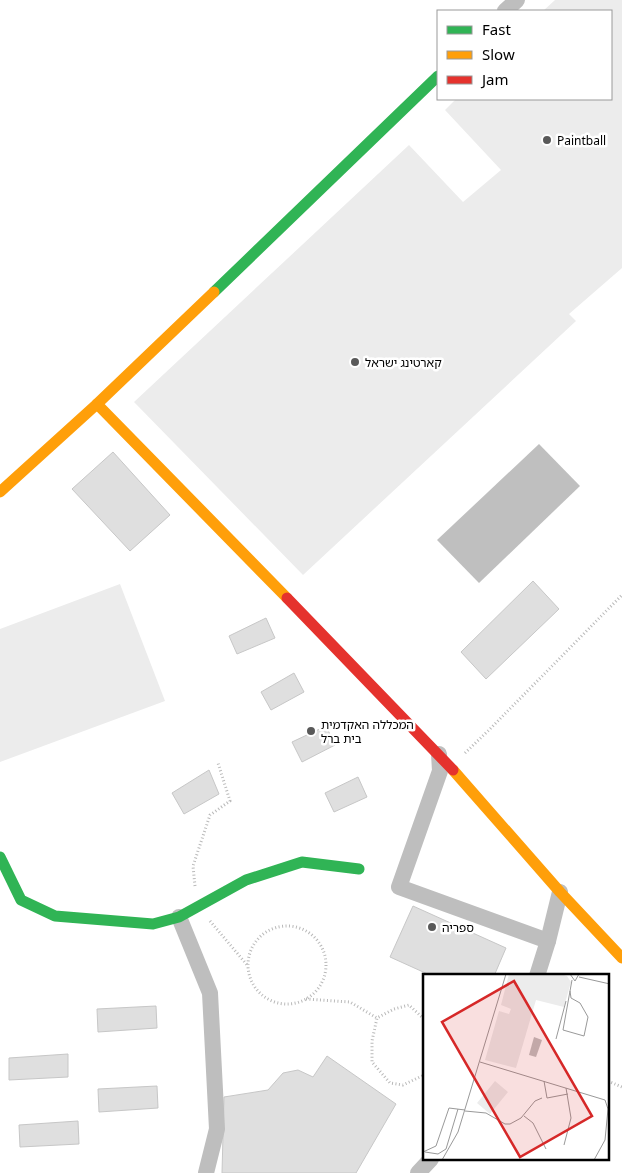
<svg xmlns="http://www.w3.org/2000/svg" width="622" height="1173" font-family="'Noto Sans','Noto Sans Hebrew',sans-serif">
  <rect width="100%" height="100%" fill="#fff"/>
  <g fill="#ececec">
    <path d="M 555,0 L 622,0 L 622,268 L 569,314 L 576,321 L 303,575 L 134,402 L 409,145 L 463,202 L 501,170 L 445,110 L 456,99 L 611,99 L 611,11 L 543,11 Z"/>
    <path d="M 120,584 L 165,701 L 0,762 L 0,629 Z"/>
  </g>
  <path fill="#bfbfbf" d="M 539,444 L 580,486 L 479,583 L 437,540 Z"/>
  <g fill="#dfdfdf" stroke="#c7c7c7">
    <path d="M 113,452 L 170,515 L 130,551 L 72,489 Z"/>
    <path d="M 533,581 L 559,609 L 486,679 L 461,652 Z"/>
    <path d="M 266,618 L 275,638 L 237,654 L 229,636 Z"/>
    <path d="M 294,673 L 304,692 L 271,710 L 261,692 Z"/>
    <path d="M 326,726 L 335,745 L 302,762 L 292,742 Z"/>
    <path d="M 209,770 L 219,794 L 184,814 L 172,793 Z"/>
    <path d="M 358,777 L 367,797 L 334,812 L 325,793 Z"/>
    <path d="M 413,906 L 506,948 L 494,976 L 432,976 L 390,957 Z"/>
    <path d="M 156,1006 L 157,1028 L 98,1032 L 97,1009 Z"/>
    <path d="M 68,1054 L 68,1077 L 9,1080 L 9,1058 Z"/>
    <path d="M 327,1056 L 396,1104 L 356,1173 L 222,1173 L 224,1097 L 268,1090 L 283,1073 L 298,1070 L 313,1077 Z"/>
    <path d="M 157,1086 L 158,1108 L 99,1112 L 98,1089 Z"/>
    <path d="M 78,1121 L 79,1144 L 20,1147 L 19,1125 Z"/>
  </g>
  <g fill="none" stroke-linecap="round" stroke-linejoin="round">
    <g stroke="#b9b9b9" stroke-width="3" stroke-dasharray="1 2.5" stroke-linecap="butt">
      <path d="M 465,753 L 490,729 L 622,595"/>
      <path d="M 195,886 L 193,866 L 210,815 L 230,801 L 218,763"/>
      <path d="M 210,921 L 248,966"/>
      <circle cx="287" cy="965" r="39"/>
      <path d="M 306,999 L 350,1002 L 377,1018"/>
      <path d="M 424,1019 L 409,1005 L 394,1009 L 377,1018 L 372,1041 L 372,1062 L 390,1083 L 403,1085 L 424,1075"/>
      <path d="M 608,1081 L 622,1087"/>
    </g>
    <g stroke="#bebebe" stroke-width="16">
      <path d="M 505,11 L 517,0"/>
      <path d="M 439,754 L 440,771 L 399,887 L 548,941"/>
      <path d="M 179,917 L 210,993 L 217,1129 L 206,1173"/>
      <path d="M 537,976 L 548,941 L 560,892"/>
      <path d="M 418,1173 L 431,1159"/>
    </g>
    <g stroke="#30b455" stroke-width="11">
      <path d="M 214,292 L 438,76"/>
      <path d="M 0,857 L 21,900 L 55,916 L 153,924 L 179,917 L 246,880 L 302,862 L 359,869"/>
    </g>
    <g stroke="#ff9f0a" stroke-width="11">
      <path d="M 97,404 L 287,598"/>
      <path d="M 0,492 L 97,404 L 214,292"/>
      <path d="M 453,770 L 560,892 L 622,958"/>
    </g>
    <path stroke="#e5322d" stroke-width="11" d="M 287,598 L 453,770"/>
  </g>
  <g fill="#595959" stroke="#fff" stroke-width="2">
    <circle cx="547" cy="140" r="5"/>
    <circle cx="355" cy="362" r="5"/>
    <circle cx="311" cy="731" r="5"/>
    <circle cx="432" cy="927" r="5"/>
  </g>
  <g text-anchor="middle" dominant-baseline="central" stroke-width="5" stroke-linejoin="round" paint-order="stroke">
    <g font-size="12" fill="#000" stroke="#fff" text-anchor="start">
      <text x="557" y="140">Paintball</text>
      <text x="365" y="362">קארטינג ישראל</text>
      <text x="321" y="724">המכללה האקדמית<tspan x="321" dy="14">בית ברל</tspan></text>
      <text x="442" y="927">ספריה</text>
    </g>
  </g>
  <g transform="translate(423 974)">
    <rect width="186" height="186" fill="#fff"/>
    <path d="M 86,0 L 137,0 L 144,2 L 148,8 L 141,33 L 113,26 L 93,94 L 62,86 L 76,37 L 86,40 L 88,35 L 78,31 ZM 72,107 L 85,118 L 67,140 L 54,129 Z" fill="#ececec"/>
    <path d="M 111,63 L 119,66 L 113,83 L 106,81 Z" fill="#bfbfbf"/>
    <path fill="none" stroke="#999" stroke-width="1" d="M 147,0 L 152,7 L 156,0M 156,3 L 187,10M 147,17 L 148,24 L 157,29 L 165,43 L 161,62 L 140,56 L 149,6M 133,65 L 143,27M 57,88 L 182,126 L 185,135 L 182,166 L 171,186M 121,107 L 124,124 L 145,120M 42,137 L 63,139 L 82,150 L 87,150 L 98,144 L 112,127 L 119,124M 101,142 L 110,149 L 123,175M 141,171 L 148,144 L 143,114M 0,178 L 13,172 L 26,134 L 42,136M 2,178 L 15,180 L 23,175 L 35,135M 19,186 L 35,158 L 83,0"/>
    <path fill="#d62828" fill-opacity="0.15" stroke="#d62828" stroke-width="2.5" d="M 91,7 L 169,142 L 97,183 L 19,48 Z"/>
    <rect width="186" height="186" fill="none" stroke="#000" stroke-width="2.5"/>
  </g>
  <rect x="437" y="10" width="175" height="90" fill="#ffffff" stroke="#999999"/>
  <rect x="447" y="26" width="25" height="8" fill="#30b455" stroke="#999999"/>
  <text x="482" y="35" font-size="15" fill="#000000">Fast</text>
  <rect x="447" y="51" width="25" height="8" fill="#ff9f0a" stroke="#999999"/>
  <text x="482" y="60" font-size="15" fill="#000000">Slow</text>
  <rect x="447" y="76" width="25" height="8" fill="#e5322d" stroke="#999999"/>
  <text x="482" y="85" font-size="15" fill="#000000">Jam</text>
</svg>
